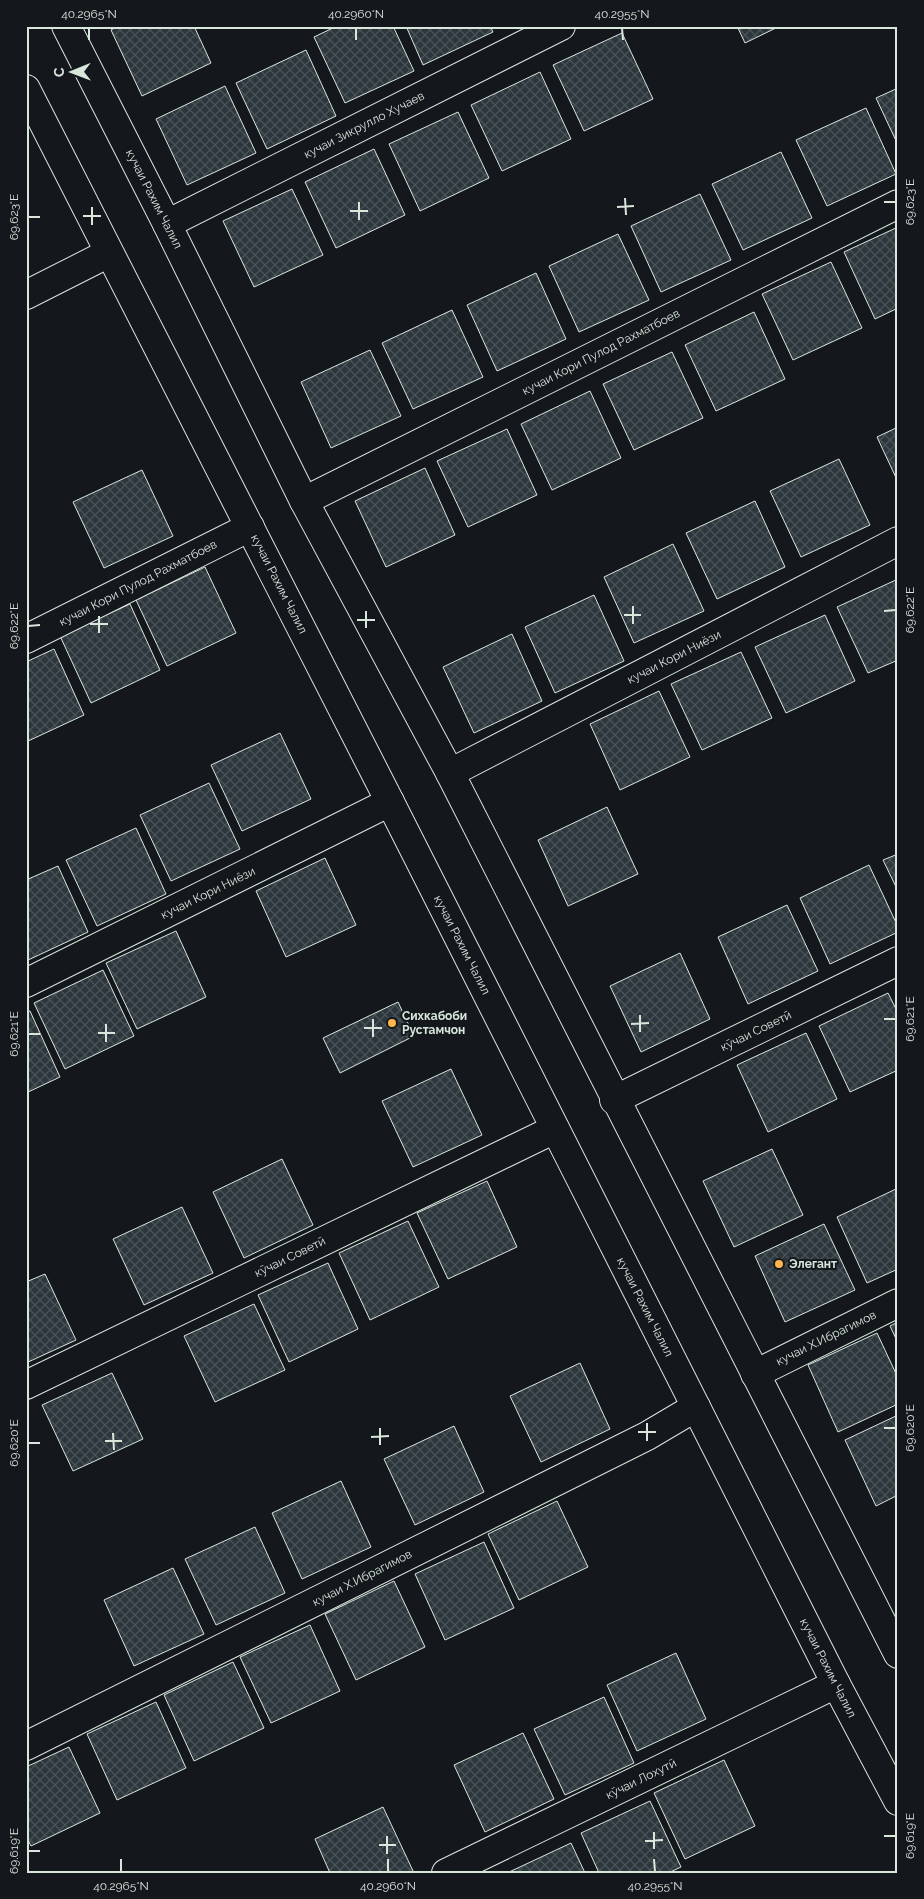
<svg xmlns="http://www.w3.org/2000/svg" width="924" height="1899" font-family="Raleway,sans-serif">
  <defs>
    <pattern id="building-cross-hatch" width="8" height="8" patternUnits="userSpaceOnUse" patternTransform="scale(1.25)"><rect width="8" height="8" fill="#2c363c"/><path d="M0 0l8 8M0 8l8-8" fill="none" stroke="#4a5358"/></pattern>
  </defs>
  <rect width="100%" height="100%" fill="#14181c"/>
  <g fill="url(#building-cross-hatch)" stroke="#d8e6dc">
    <path d="M 118,26 L 194,26 L 211,63 L 142,96 L 111,30 Z"/>
    <path d="M 337,26 L 393,26 L 414,71 L 345,103 L 314,37 Z"/>
    <path d="M 406,26 L 490,26 L 493,32 L 423,65 Z"/>
    <path d="M 737,26 L 780,26 L 745,43 Z"/>
    <path d="M 622,33 L 653,99 L 584,131 L 553,65 Z"/>
    <path d="M 306,50 L 336,116 L 267,149 L 236,83 Z"/>
    <path d="M 540,72 L 571,139 L 502,171 L 471,105 Z"/>
    <path d="M 225,86 L 256,153 L 187,185 L 156,119 Z"/>
    <path d="M 898,88 L 898,145 L 876,98 Z"/>
    <path d="M 866,108 L 896,174 L 827,206 L 796,140 Z"/>
    <path d="M 458,112 L 489,178 L 420,211 L 389,144 Z"/>
    <path d="M 374,149 L 405,215 L 336,248 L 305,182 Z"/>
    <path d="M 781,152 L 812,218 L 743,250 L 712,184 Z"/>
    <path d="M 292,189 L 323,255 L 254,287 L 223,221 Z"/>
    <path d="M 700,194 L 731,260 L 661,292 L 631,226 Z"/>
    <path d="M 898,227 L 898,308 L 875,319 L 844,252 Z"/>
    <path d="M 618,234 L 649,300 L 579,332 L 549,266 Z"/>
    <path d="M 831,262 L 862,328 L 793,360 L 762,294 Z"/>
    <path d="M 536,273 L 566,339 L 497,371 L 467,305 Z"/>
    <path d="M 452,310 L 483,377 L 413,409 L 382,343 Z"/>
    <path d="M 754,312 L 785,379 L 716,411 L 685,345 Z"/>
    <path d="M 370,350 L 401,416 L 331,448 L 301,382 Z"/>
    <path d="M 672,352 L 703,418 L 634,450 L 603,384 Z"/>
    <path d="M 590,391 L 621,458 L 552,490 L 521,424 Z"/>
    <path d="M 898,427 L 898,482 L 877,437 Z"/>
    <path d="M 507,429 L 537,495 L 468,527 L 437,461 Z"/>
    <path d="M 839,459 L 870,525 L 801,557 L 770,491 Z"/>
    <path d="M 425,468 L 455,535 L 386,567 L 355,501 Z"/>
    <path d="M 142,470 L 173,536 L 104,568 L 73,502 Z"/>
    <path d="M 755,501 L 785,567 L 717,599 L 686,533 Z"/>
    <path d="M 673,544 L 704,611 L 634,643 L 604,577 Z"/>
    <path d="M 205,567 L 236,633 L 167,666 L 136,600 Z"/>
    <path d="M 898,579 L 898,660 L 868,673 L 837,607 Z"/>
    <path d="M 594,595 L 624,661 L 555,693 L 525,627 Z"/>
    <path d="M 130,604 L 160,670 L 91,703 L 60,636 Z"/>
    <path d="M 825,615 L 855,681 L 786,713 L 755,647 Z"/>
    <path d="M 512,634 L 542,701 L 474,733 L 443,667 Z"/>
    <path d="M 54,649 L 84,715 L 26,742 L 26,662 Z"/>
    <path d="M 741,652 L 772,718 L 702,750 L 671,684 Z"/>
    <path d="M 659,691 L 690,757 L 620,790 L 590,724 Z"/>
    <path d="M 280,733 L 311,799 L 242,831 L 211,765 Z"/>
    <path d="M 209,783 L 240,849 L 171,881 L 140,815 Z"/>
    <path d="M 607,807 L 638,874 L 568,906 L 538,840 Z"/>
    <path d="M 136,828 L 166,894 L 97,926 L 66,860 Z"/>
    <path d="M 898,854 L 898,891 L 883,860 Z"/>
    <path d="M 325,858 L 356,925 L 286,957 L 256,891 Z"/>
    <path d="M 869,865 L 898,927 L 898,932 L 830,964 L 800,898 Z"/>
    <path d="M 58,866 L 88,932 L 26,961 L 26,880 Z"/>
    <path d="M 787,905 L 818,971 L 748,1004 L 718,937 Z"/>
    <path d="M 176,931 L 206,997 L 137,1029 L 106,963 Z"/>
    <path d="M 680,953 L 710,1019 L 641,1052 L 610,986 Z"/>
    <path d="M 103,970 L 134,1036 L 65,1069 L 34,1003 Z"/>
    <path d="M 888,993 L 898,1013 L 898,1070 L 850,1092 L 819,1026 Z"/>
    <path d="M 398,1002 L 414,1036 L 340,1073 L 323,1038 Z"/>
    <path d="M 30,1011 L 60,1077 L 26,1093 L 26,1012 Z"/>
    <path d="M 806,1033 L 837,1099 L 768,1132 L 737,1065 Z"/>
    <path d="M 451,1069 L 482,1135 L 413,1167 L 382,1101 Z"/>
    <path d="M 772,1149 L 803,1215 L 734,1247 L 703,1181 Z"/>
    <path d="M 282,1159 L 313,1225 L 244,1258 L 213,1192 Z"/>
    <path d="M 487,1181 L 517,1247 L 448,1279 L 417,1213 Z"/>
    <path d="M 898,1188 L 898,1269 L 867,1283 L 837,1217 Z"/>
    <path d="M 182,1207 L 213,1273 L 144,1305 L 113,1239 Z"/>
    <path d="M 408,1221 L 439,1287 L 370,1320 L 339,1253 Z"/>
    <path d="M 824,1224 L 855,1290 L 785,1322 L 755,1256 Z"/>
    <path d="M 328,1263 L 358,1329 L 289,1362 L 258,1295 Z"/>
    <path d="M 45,1274 L 76,1340 L 26,1363 L 26,1282 Z"/>
    <path d="M 254,1304 L 285,1370 L 215,1402 L 184,1336 Z"/>
    <path d="M 898,1322 L 898,1343 L 890,1326 Z"/>
    <path d="M 877,1333 L 898,1378 L 898,1404 L 838,1432 L 808,1365 Z"/>
    <path d="M 580,1363 L 610,1429 L 541,1462 L 510,1396 Z"/>
    <path d="M 112,1373 L 143,1439 L 73,1471 L 42,1405 Z"/>
    <path d="M 898,1415 L 898,1495 L 876,1506 L 845,1440 Z"/>
    <path d="M 454,1426 L 484,1492 L 415,1525 L 384,1459 Z"/>
    <path d="M 341,1481 L 371,1547 L 302,1579 L 272,1513 Z"/>
    <path d="M 557,1501 L 588,1567 L 519,1600 L 488,1534 Z"/>
    <path d="M 255,1527 L 285,1593 L 216,1625 L 185,1559 Z"/>
    <path d="M 484,1542 L 514,1608 L 445,1640 L 415,1574 Z"/>
    <path d="M 173,1568 L 204,1634 L 134,1666 L 104,1600 Z"/>
    <path d="M 394,1581 L 425,1647 L 356,1680 L 325,1614 Z"/>
    <path d="M 310,1625 L 340,1691 L 271,1723 L 240,1657 Z"/>
    <path d="M 676,1653 L 706,1719 L 637,1751 L 607,1685 Z"/>
    <path d="M 233,1662 L 264,1728 L 194,1761 L 164,1695 Z"/>
    <path d="M 604,1697 L 634,1763 L 565,1795 L 534,1729 Z"/>
    <path d="M 156,1702 L 186,1768 L 117,1800 L 87,1734 Z"/>
    <path d="M 523,1733 L 554,1799 L 485,1832 L 454,1765 Z"/>
    <path d="M 69,1747 L 100,1813 L 31,1846 L 26,1836 L 26,1767 Z"/>
    <path d="M 724,1760 L 755,1826 L 685,1859 L 654,1793 Z"/>
    <path d="M 650,1801 L 681,1867 L 668,1873 L 599,1873 L 581,1833 Z"/>
    <path d="M 383,1807 L 414,1873 L 330,1873 L 315,1839 Z"/>
    <path d="M 571,1843 L 585,1873 L 507,1873 Z"/>
  </g>
  <g fill="none" stroke-linecap="round" stroke-linejoin="round">
    <g stroke="#d8e6dc" stroke-width="30">
      <g id="minor">
        <path d="M 167,224 L 561,26"/>
        <path d="M 26,295 L 109,253"/>
        <path d="M 304,501 L 898,204"/>
        <path d="M 26,639 L 250,527"/>
        <path d="M 450,773 L 898,541"/>
        <path d="M 26,983 L 390,802"/>
        <path d="M 614,1100 L 898,961"/>
        <path d="M 755,1374 L 898,1303"/>
        <path d="M 26,1385 L 555,1129"/>
        <path d="M 26,1746 L 647,1436 L 696,1407"/>
        <path d="M 446,1873 L 836,1684"/>
      </g>
    </g>
    <g stroke="#d8e6dc" stroke-width="30">
      <g id="major">
        <path d="M 66,26 L 167,224 L 304,501 L 450,773 L 898,1654"/>
        <path d="M 26,89 L 390,802 L 836,1684 L 898,1801"/>
      </g>
    </g>
    <use href="#minor" stroke="#14181c" stroke-width="28"/>
    <use href="#major" stroke="#14181c" stroke-width="28"/>
  </g>
  <path fill="none" stroke="#d8e6dc" stroke-width="2" d="M 89,28 L 89,40M 356,28 L 356,40M 622,28 L 623,40M 625,198 L 626,215M 359,202 L 359,220M 884,202 L 896,202M 92,207 L 92,225M 617,207 L 634,206M 350,211 L 368,211M 83,216 L 101,216M 28,217 L 40,217M 633,606 L 633,624M 366,611 L 366,628M 884,611 L 896,610M 624,615 L 641,615M 99,616 L 99,633M 357,620 L 375,620M 90,624 L 108,624M 28,626 L 40,625M 640,1015 L 640,1032M 373,1019 L 373,1037M 884,1019 L 896,1019M 106,1024 L 106,1042M 631,1024 L 649,1023M 364,1028 L 382,1028M 98,1033 L 115,1033M 28,1034 L 40,1034M 647,1423 L 647,1441M 380,1428 L 380,1445M 884,1428 L 896,1428M 638,1432 L 656,1432M 113,1433 L 114,1450M 371,1437 L 389,1436M 105,1441 L 122,1441M 28,1443 L 40,1443M 654,1832 L 654,1849M 387,1836 L 387,1854M 884,1836 L 896,1836M 645,1841 L 663,1840M 379,1845 L 396,1845M 28,1851 L 40,1851M 121,1859 L 121,1872M 388,1859 L 388,1872M 654,1859 L 655,1872"/>
  <g fill="#ffb74d" stroke="#14181c" stroke-width="2">
    <circle cx="392" cy="1023" r="5"/>
    <circle cx="779" cy="1264" r="5"/>
  </g>
  <g text-anchor="middle" dominant-baseline="central" stroke-width="4" stroke-linejoin="round" paint-order="stroke">
    <g font-size="12" fill="#d8e6dc" stroke="#14181c">
      <text transform="translate(364 125) rotate(-27)">кучаи Зикрулло Хучаев</text>
      <text transform="translate(154 199) rotate(63)">кучаи Рахим Чалил</text>
      <text transform="translate(601 352) rotate(-27)">кучаи Кори Пулод Рахматбоев</text>
      <text transform="translate(138 583) rotate(-27)">кучаи Кори Пулод Рахматбоев</text>
      <text transform="translate(279 584) rotate(63)">кучаи Рахим Чалил</text>
      <text transform="translate(674 657) rotate(-27)">кучаи Кори Ниёзи</text>
      <text transform="translate(208 893) rotate(-26)">кучаи Кори Ниёзи</text>
      <text transform="translate(462 945) rotate(63)">кучаи Рахим Чалил</text>
      <text transform="translate(756 1031) rotate(-26)">кӯчаи Советӣ</text>
      <text transform="translate(290 1257) rotate(-26)">кӯчаи Советӣ</text>
      <text transform="translate(645 1307) rotate(63)">кучаи Рахим Чалил</text>
      <text transform="translate(826 1338) rotate(-26)">кучаи Х.Ибрагимов</text>
      <text transform="translate(362 1578) rotate(-27)">кучаи Х.Ибрагимов</text>
      <text transform="translate(828 1668) rotate(63)">кучаи Рахим Чалил</text>
      <text transform="translate(641 1779) rotate(-26)">кӯчаи Лохутӣ</text>
    </g>
    <g font-size="12" font-weight="bold" fill="#d8e6dc" stroke="#14181c" text-anchor="start">
      <text x="402" y="1016">Сихкабоби<tspan x="402" dy="14">Рустамчон</tspan></text>
      <text x="789" y="1264">Элегант</text>
    </g>
  </g>
  <rect width="924" height="1899" fill="none" stroke="#14181c" stroke-width="55"/>
  <g transform="translate(72 72) rotate(269)" stroke="#14181c" stroke-width="4" paint-order="stroke">
  <path d="M0-4L9 19L0 12L-9 19Z" fill="#d8e6dc"/>
  <text y="-8" font-size="14" font-weight="bold" text-anchor="middle" fill="#d8e6dc">С</text>
  </g>
  <rect x="28" y="28" width="868" height="1844" fill="none" stroke="#d8e6dc" stroke-width="2"/>
  <g font-size="12" text-anchor="middle" fill="#d8e6dc">
    <text x="89" y="18">40.2965°N</text>
    <text x="356" y="18">40.2960°N</text>
    <text x="622" y="18">40.2955°N</text>
    <text transform="translate(910 202) rotate(-90)" y="4">69.623°E</text>
    <text transform="translate(14 217) rotate(-90)" y="4">69.623°E</text>
    <text transform="translate(910 610) rotate(-90)" y="4">69.622°E</text>
    <text transform="translate(14 626) rotate(-90)" y="4">69.622°E</text>
    <text transform="translate(910 1019) rotate(-90)" y="4">69.621°E</text>
    <text transform="translate(14 1034) rotate(-90)" y="4">69.621°E</text>
    <text transform="translate(910 1428) rotate(-90)" y="4">69.620°E</text>
    <text transform="translate(14 1443) rotate(-90)" y="4">69.620°E</text>
    <text transform="translate(910 1836) rotate(-90)" y="4">69.619°E</text>
    <text transform="translate(14 1851) rotate(-90)" y="4">69.619°E</text>
    <text x="121" y="1890">40.2965°N</text>
    <text x="388" y="1890">40.2960°N</text>
    <text x="655" y="1890">40.2955°N</text>
  </g>
</svg>
